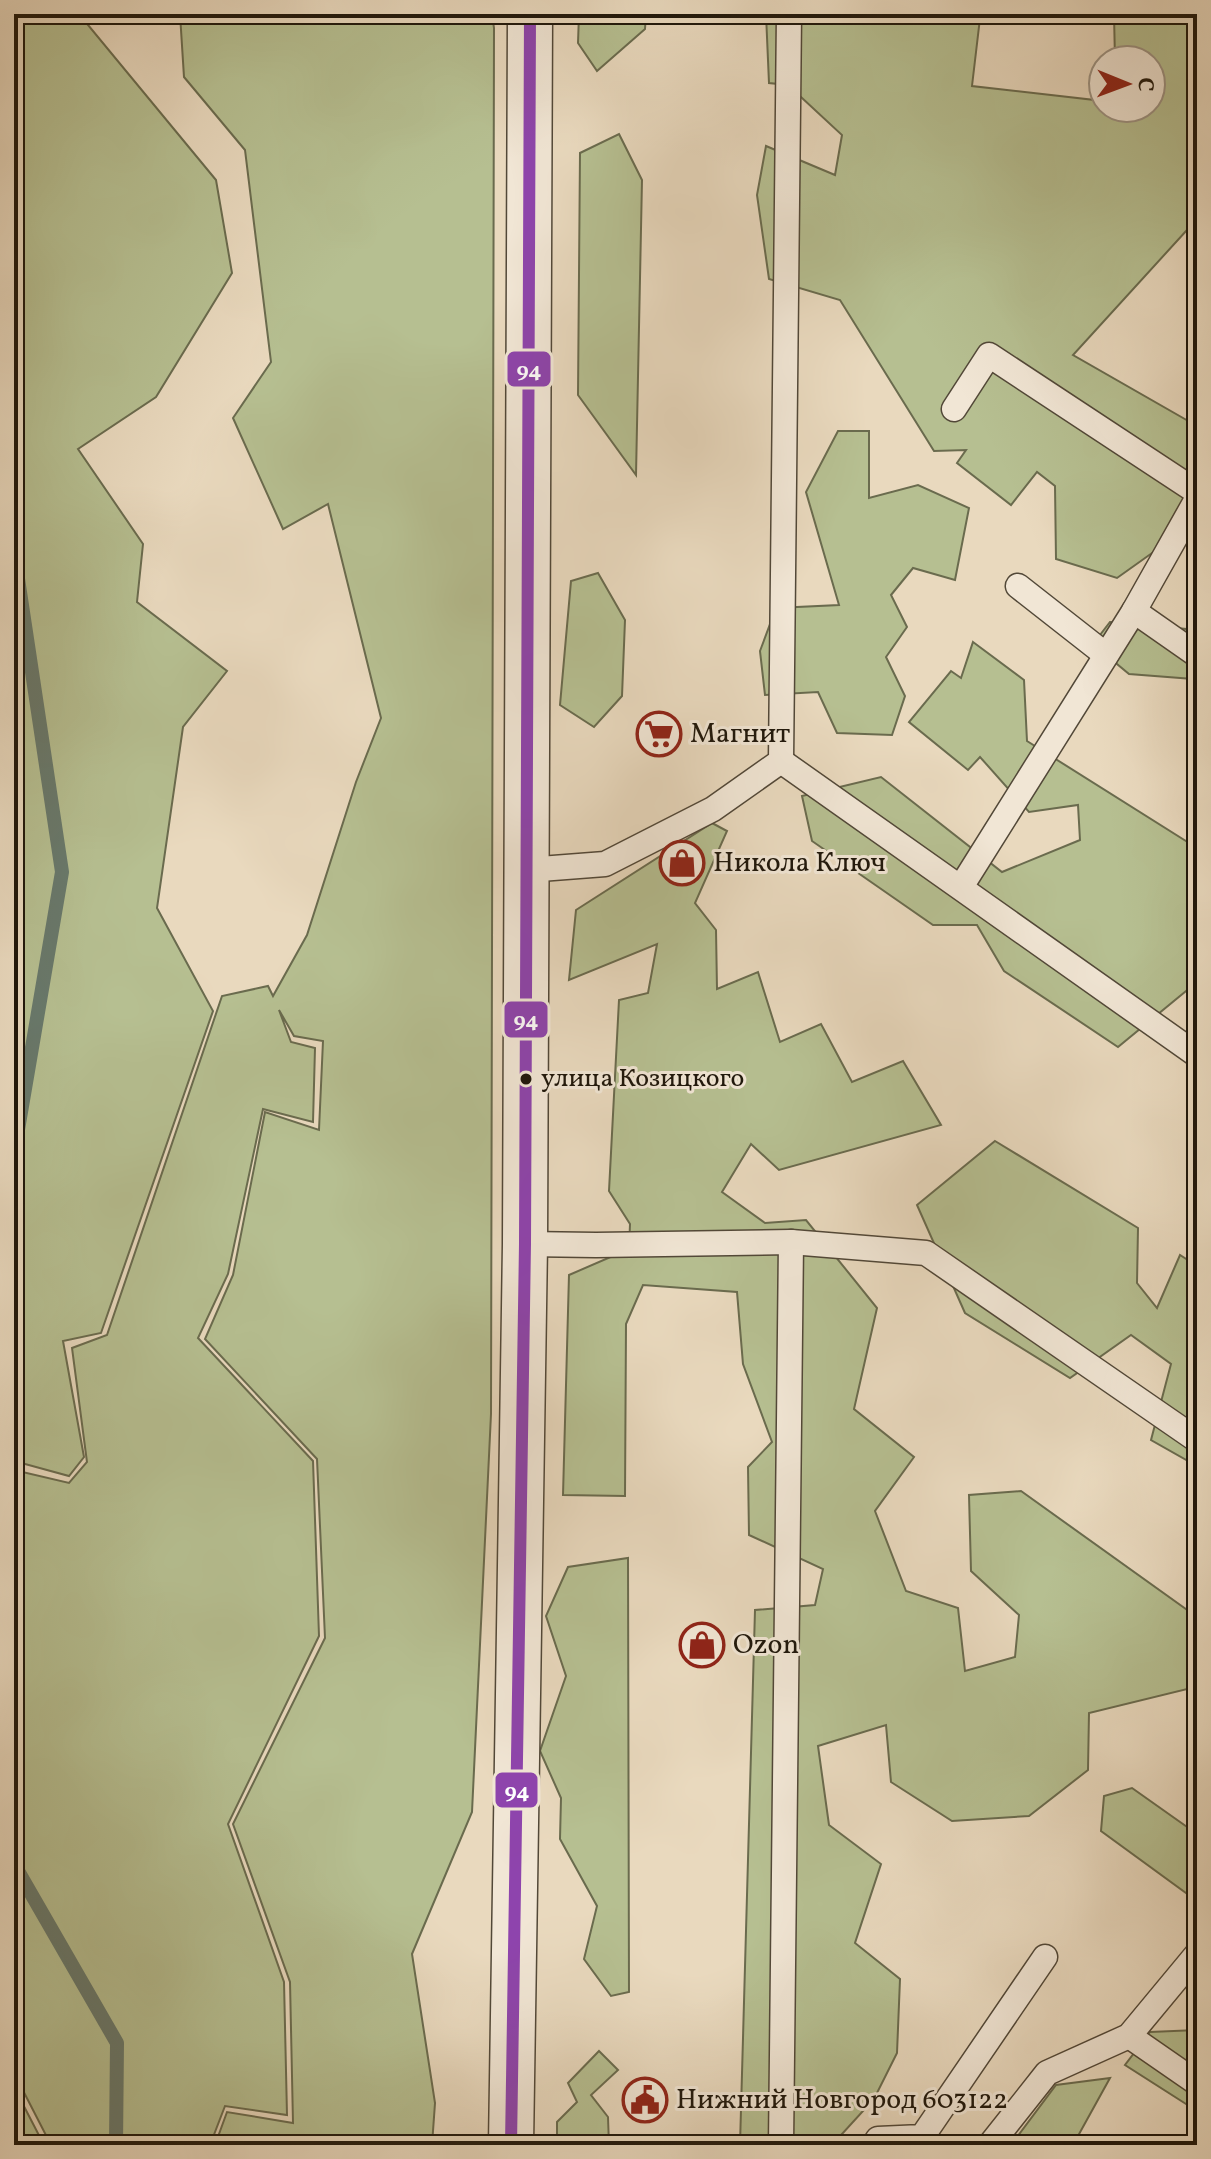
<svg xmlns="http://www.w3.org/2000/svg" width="1211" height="2159" font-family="Vollkorn,serif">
  <rect width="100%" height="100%" fill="#e9d9be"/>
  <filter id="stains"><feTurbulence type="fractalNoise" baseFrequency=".0025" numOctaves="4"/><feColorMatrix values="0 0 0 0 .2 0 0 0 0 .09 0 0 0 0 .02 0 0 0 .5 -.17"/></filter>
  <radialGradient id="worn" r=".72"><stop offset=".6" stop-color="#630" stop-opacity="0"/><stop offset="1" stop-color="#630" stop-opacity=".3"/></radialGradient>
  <g fill="#b6bf91" stroke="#6a6b4e" stroke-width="2">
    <path d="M 14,14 L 79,14 L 216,180 L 232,273 L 156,397 L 78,449 L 143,544 L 137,602 L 227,671 L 183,727 L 157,908 L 213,1011 L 101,1333 L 63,1341 L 84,1457 L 69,1476 L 14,1461 Z"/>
    <path d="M 180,14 L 492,14 L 494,28 L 491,1414 L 472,1812 L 412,1954 L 435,2103 L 432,2145 L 215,2145 L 227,2112 L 293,2123 L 290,1982 L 233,1824 L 325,1638 L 317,1459 L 205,1339 L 233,1275 L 265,1112 L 319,1130 L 323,1041 L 294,1036 L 279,1010 L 291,1042 L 315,1048 L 313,1122 L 263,1109 L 228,1274 L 198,1338 L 313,1461 L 319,1636 L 228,1824 L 284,1982 L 287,2115 L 225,2106 L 210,2145 L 51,2145 L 14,2073 L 14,1470 L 69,1483 L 87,1462 L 72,1348 L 107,1335 L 222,996 L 268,986 L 273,996 L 307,935 L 356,782 L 381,718 L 328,504 L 283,529 L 233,418 L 271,362 L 245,150 L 184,77 Z"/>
    <path d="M 579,14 L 646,14 L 645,29 L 597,71 L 578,43 Z"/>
    <path d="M 766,14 L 972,14 L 980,18 L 972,86 L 1103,101 L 1103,108 L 1151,108 L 1151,60 L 1115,60 L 1114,14 L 1197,14 L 1197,219 L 1073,355 L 1197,426 L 1197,521 L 1117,578 L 1056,559 L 1055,486 L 1037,472 L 1011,505 L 957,463 L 966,450 L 934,451 L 840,300 L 769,279 L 757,195 L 766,146 L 835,175 L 842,135 L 788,85 L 769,83 Z"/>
    <path d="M 619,134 L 642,180 L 636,475 L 578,395 L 580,153 Z"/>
    <path d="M 838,431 L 869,431 L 869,498 L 918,485 L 969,508 L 955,580 L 913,568 L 891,595 L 907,627 L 886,657 L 905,696 L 892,735 L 837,733 L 818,692 L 765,695 L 760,651 L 776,608 L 839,605 L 806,492 Z"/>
    <path d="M 598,573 L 625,620 L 622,696 L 594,727 L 560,705 L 571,581 Z"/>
    <path d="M 1110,622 L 1197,630 L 1197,682 L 1193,679 L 1129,674 L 1093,644 Z"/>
    <path d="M 973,642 L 1024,680 L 1027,741 L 1197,848 L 1197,982 L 1118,1047 L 1004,971 L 977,925 L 933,925 L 812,841 L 802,796 L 881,777 L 1002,872 L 1080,840 L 1078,805 L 1029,812 L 980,757 L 968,770 L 909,722 L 951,671 L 961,678 Z"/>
    <path d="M 712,823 L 727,831 L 695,903 L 716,930 L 717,989 L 758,972 L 780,1042 L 821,1024 L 852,1082 L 903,1061 L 941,1125 L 779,1170 L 751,1144 L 722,1192 L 765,1223 L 806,1220 L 877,1308 L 854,1409 L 914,1457 L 875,1511 L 906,1591 L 958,1608 L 965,1671 L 1015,1657 L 1019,1615 L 971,1571 L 969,1495 L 1021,1491 L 1197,1617 L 1197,1696 L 1187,1689 L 1089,1713 L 1088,1770 L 1029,1816 L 952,1821 L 891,1782 L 886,1725 L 818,1746 L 829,1825 L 881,1864 L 855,1943 L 900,1979 L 897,2053 L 874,2099 L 832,2145 L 740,2145 L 755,1610 L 815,1605 L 823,1569 L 749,1535 L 748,1467 L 772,1442 L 743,1364 L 737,1292 L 643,1285 L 626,1324 L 625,1496 L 563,1495 L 569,1275 L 629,1249 L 630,1224 L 609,1191 L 619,1000 L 648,993 L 657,944 L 569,980 L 576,910 Z"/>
    <path d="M 995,1141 L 1138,1228 L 1137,1283 L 1157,1308 L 1180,1255 L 1197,1266 L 1197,1466 L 1151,1440 L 1171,1364 L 1131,1335 L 1070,1378 L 965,1313 L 917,1205 Z"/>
    <path d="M 628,1558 L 629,1992 L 611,1996 L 584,1959 L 597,1906 L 560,1839 L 561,1798 L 540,1751 L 566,1676 L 546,1616 L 568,1567 Z"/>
    <path d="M 1132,1788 L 1197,1834 L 1197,1901 L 1101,1831 L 1104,1796 Z"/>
    <path d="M 1197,2030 L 1197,2111 L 1125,2065 L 1150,2032 Z"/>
    <path d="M 599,2051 L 618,2070 L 591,2095 L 608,2117 L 609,2145 L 557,2145 L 557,2122 L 577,2102 L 568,2083 Z"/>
    <path d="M 1110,2078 L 1073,2145 L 1011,2145 L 1056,2085 Z"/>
    <path d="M 14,2087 L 44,2145 L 14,2145 Z"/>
  </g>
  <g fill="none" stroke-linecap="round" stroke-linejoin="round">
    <g stroke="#68796c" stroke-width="14">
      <path d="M 14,552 L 62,872 L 14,1153"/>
      <path d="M 14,1864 L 117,2043 L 116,2145"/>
    </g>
    <g stroke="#524838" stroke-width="27">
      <g id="service">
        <path d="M 954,409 L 989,355 L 1197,492"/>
        <path d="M 1197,499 L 1134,611 L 1197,655"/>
        <path d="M 1018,586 L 1106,655"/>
        <path d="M 781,761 L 1197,1055"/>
        <path d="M 527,870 L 605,864 L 713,809 L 781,761 L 789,14"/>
        <path d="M 961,887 L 1134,611"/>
        <path d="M 791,1242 L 926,1253 L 1197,1440"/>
        <path d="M 525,1244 L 596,1245 L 791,1242 L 781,2145"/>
        <path d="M 1129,2036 L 1197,2083"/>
        <path d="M 874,2145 L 878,2139 L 922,2137 L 1045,1957"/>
        <path d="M 990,2145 L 1047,2073 L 1129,2036 L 1197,1954"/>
      </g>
    </g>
    <g stroke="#524838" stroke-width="47">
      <path id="tertiary" d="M 511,2145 L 525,1244 L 530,14"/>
    </g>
    <use href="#service" stroke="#f1e6d5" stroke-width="24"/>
    <use href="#tertiary" stroke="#f1e6d5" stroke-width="44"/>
    <g stroke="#f1e6d5" stroke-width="18">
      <path id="bus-1" d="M 511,2145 L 525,1244 L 530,14"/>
    </g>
    <use href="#bus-1" stroke="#8e44ad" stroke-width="12"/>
  </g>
  <defs>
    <g id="supermarket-ring" transform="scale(2.3)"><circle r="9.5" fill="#f1e6d5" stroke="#8f2418" stroke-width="1.5"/><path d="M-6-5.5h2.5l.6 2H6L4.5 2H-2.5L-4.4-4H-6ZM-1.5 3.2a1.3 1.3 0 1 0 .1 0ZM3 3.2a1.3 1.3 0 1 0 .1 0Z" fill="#8f2418"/></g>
    <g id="shop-ring" transform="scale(2.3)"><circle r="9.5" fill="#f1e6d5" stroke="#8f2418" stroke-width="1.5"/><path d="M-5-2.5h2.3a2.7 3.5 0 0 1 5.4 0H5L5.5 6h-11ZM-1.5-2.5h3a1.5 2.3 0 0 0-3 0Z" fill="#8f2418"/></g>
    <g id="civic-ring" transform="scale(2.3)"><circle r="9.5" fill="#f1e6d5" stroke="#8f2418" stroke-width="1.5"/><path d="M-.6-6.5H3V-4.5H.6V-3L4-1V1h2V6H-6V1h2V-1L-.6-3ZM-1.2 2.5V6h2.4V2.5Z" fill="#8f2418"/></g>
  </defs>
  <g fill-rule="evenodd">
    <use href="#supermarket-ring" x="659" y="734"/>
    <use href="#shop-ring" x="682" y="863"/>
    <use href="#shop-ring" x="702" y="1645"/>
    <use href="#civic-ring" x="645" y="2100"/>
  </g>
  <circle fill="#1f170b" stroke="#f1e6d5" stroke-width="3" cx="526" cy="1079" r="7"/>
  <g text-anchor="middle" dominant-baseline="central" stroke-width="6" stroke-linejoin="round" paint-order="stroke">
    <g font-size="26" fill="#1f170b" stroke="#f1e6d5" text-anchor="start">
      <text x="541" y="1079">улица Козицкого</text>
    </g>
    <g font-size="28" fill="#1f170b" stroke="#f1e6d5" text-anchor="start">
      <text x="690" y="734">Магнит</text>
      <text x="713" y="863">Никола Ключ</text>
      <text x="733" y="1645">Ozon</text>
      <text x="676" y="2100">Нижний Новгород 603122</text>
    </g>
  </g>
  <g stroke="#f1e6d5" stroke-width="3">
    <rect x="506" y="350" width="46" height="38" rx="8" fill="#8e44ad"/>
    <rect x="503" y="1000" width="46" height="39" rx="8" fill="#8e44ad"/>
    <rect x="494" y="1771" width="45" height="38" rx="8" fill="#8e44ad"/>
  </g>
  <g font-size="22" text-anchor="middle" font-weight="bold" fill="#fff">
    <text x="529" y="377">94</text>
    <text x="526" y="1027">94</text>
    <text x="517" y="1798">94</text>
  </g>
  <rect width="1211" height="2159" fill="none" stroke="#e9d9be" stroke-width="48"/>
  <rect x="16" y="16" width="1179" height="2127" fill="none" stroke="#1f170b" stroke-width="4"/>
  <rect x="24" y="24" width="1163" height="2111" fill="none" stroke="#1f170b" stroke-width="2"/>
  <g transform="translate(1127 84) rotate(91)"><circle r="38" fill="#f1e6d5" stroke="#9d9384" stroke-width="2"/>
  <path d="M0-6L14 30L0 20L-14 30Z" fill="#8f2418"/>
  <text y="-12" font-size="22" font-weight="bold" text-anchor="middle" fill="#1f170b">С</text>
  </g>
  <rect width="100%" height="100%" filter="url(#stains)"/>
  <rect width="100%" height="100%" fill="url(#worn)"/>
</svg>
